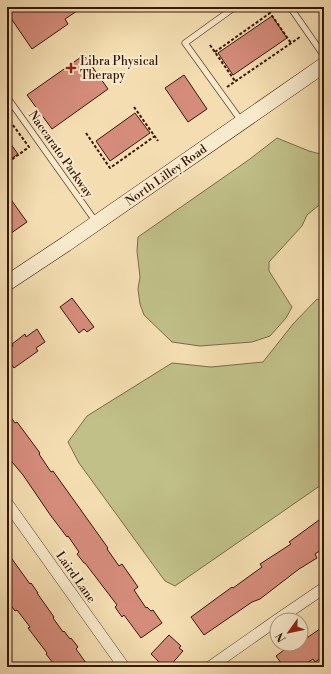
<svg xmlns="http://www.w3.org/2000/svg" width="331" height="674" viewBox="0 0 331 674" font-family="'Libre Bodoni',serif">
	<style>
		.green { fill: #c0c088; stroke: #7b6b48 }
		.building { fill: #d58c7b; stroke: #361609 }
		.lines { fill: none; stroke-linecap: round; stroke-linejoin: round }
		.lane-casing { stroke: #664833; stroke-width: 7 }
		.street-casing { stroke: #664833; stroke-width: 12 }
		.secondary-casing { stroke: #361609; stroke-width: 16 }
		.path { stroke: #361609; stroke-width: 2; stroke-dasharray: 3 2; stroke-linecap: butt }
		.lane { stroke: #f8eacc; stroke-width: 5.5 }
		.street { stroke: #f8eacc; stroke-width: 11 }
		.secondary { stroke: #f8eacc; stroke-width: 15 }
		.poi-dot { fill: #8f2418; stroke: #f8eacc; stroke-width: 1.5 }
		.labels { text-anchor: middle; stroke-width: 4; stroke-linejoin: round; paint-order: stroke }
		.poi-label { font-size: 12px; fill: #361609; stroke: #f8eacc; text-anchor: start }
		.street-label { font-size: 12px; fill: #361609; stroke: #f8eacc }
	</style>
	<rect width="100%" height="100%" fill="#f4deb1"/>
	<filter id="stains"><feTurbulence type="fractalNoise" baseFrequency=".005" numOctaves="4"/><feColorMatrix values="0 0 0 0 .2 0 0 0 0 .09 0 0 0 0 .02 0 0 0 .5 -.17"/></filter>
	<radialGradient id="worn" r=".72"><stop offset=".6" stop-color="#630" stop-opacity="0"/><stop offset="1" stop-color="#630" stop-opacity=".3"/></radialGradient>
	<!-- green -->
	<path class="green" d="M 277,138 L 309,151 L 324,155 L 324,201 L 307,215 L 302,226 L 269,262 L 269,271 L 292,307 L 286,318 L 270,336 L 252,342 L 200,346 L 172,342 L 144,315 L 140,304 L 138,289 L 140,277 L 137,251 L 138,237 L 250,159 Z
		M 317,299 L 324,302 L 324,483 L 175,586 L 165,581 L 79,463 L 68,442 L 87,416 L 172,363 L 211,367 L 263,362 L 293,324 Z"/>
	<!-- building -->
	<path class="building" d="M 18,7 L 83,7 L 65,19 L 68,24 L 32,49 L 8,14 Z
		M 272,16 L 287,38 L 233,75 L 218,53 Z
		M 84,55 L 108,89 L 52,129 L 27,95 Z
		M 184,75 L 207,109 L 188,122 L 165,88 Z
		M 135,113 L 150,133 L 110,161 L 96,141 Z
		M 7,139 L 18,154 L 7,162 Z
		M 7,194 L 27,222 L 7,236 Z
		M 72,298 L 94,327 L 87,332 L 84,329 L 79,333 L 60,307 Z
		M 37,329 L 45,342 L 36,348 L 38,351 L 14,368 L 7,358 L 7,350 L 13,346 L 12,344 L 25,334 L 26,337 Z
		M 7,412 L 15,423 L 17,422 L 40,453 L 39,454 L 51,472 L 53,471 L 108,548 L 107,549 L 119,566 L 122,564 L 138,587 L 134,590 L 146,608 L 147,607 L 151,611 L 153,610 L 162,623 L 141,638 L 124,615 L 122,617 L 115,607 L 117,605 L 85,563 L 84,563 L 77,554 L 79,552 L 68,536 L 67,537 L 51,516 L 23,475 L 7,456 Z
		M 319,520 L 324,526 L 324,548 L 315,554 L 317,558 L 299,569 L 260,599 L 252,602 L 204,635 L 191,617 L 232,587 L 233,588 L 262,567 L 260,564 L 291,544 L 289,542 Z
		M 7,552 L 30,584 L 31,583 L 38,593 L 37,593 L 54,617 L 53,618 L 63,632 L 64,631 L 70,639 L 71,638 L 78,647 L 76,649 L 89,667 L 56,667 L 46,654 L 47,653 L 28,628 L 30,627 L 17,610 L 15,611 L 7,600 Z
		M 324,626 L 324,656 L 315,662 L 313,659 L 301,667 L 284,667 L 276,656 L 292,644 L 301,644 L 301,642 Z
		M 169,635 L 181,646 L 179,648 L 183,651 L 169,667 L 164,667 L 151,654 Z"/>
	<g class="lines">
		<defs>
			<path id="lane" d="M 235,7 L 185,43 L 242,122
				M 290,7 L 324,56
				M 7,97 L 96,222"/>
			<path id="street" d="M 7,503 L 124,667
				M 277,620 L 324,588
				M 210,667 L 277,620"/>
			<path id="secondary" d="M 7,283 L 66,244 L 324,65"/>
		</defs>
		<!-- lane casing -->
		<use href="#lane" class="lane-casing"/>
		<!-- street casing -->
		<use href="#street" class="street-casing"/>
		<!-- secondary casing -->
		<use href="#secondary" class="secondary-casing"/>
		<!-- path -->
		<path class="path" d="M 266,7 L 291,43
			M 210,45 L 235,81
			M 215,52 L 270,13
			M 227,87 L 300,37
			M 134,107 L 158,141
			M 7,117 L 29,147 L 7,163
			M 86,133 L 110,168 L 155,136"/>
		<!-- lane -->
		<use href="#lane" class="lane"/>
		<!-- street -->
		<use href="#street" class="street"/>
		<!-- secondary -->
		<use href="#secondary" class="secondary"/>
	</g>
	<!-- markers -->
	<path class="poi-dot" d="M69 62h4v4h4v4h-4v4h-4v-4h-4v-4h4z"/>
	<g class="labels">
		<!-- poi labels -->
		<g class="poi-label">
			<text x="80" y="65">Libra Physical<tspan x="80" dy="14">Therapy</tspan></text>
		</g>
		<!-- street labels -->
		<g class="street-label">
			<text transform="translate(61 154) rotate(55)" y="4">Naccarato Parkway</text>
			<text transform="translate(166 175) rotate(-35)" y="4">North Lilley Road</text>
			<text transform="translate(76 577) rotate(55)" y="4">Laird Lane</text>
		</g>
	</g>
	<!-- margin -->
	<rect width="331" height="674" fill="none" stroke="#f4deb1" stroke-width="24"/>
	<rect x="8" y="8" width="315" height="658" fill="none" stroke="#361609" stroke-width="2"/>
	<rect x="12" y="12" width="307" height="650" fill="none" stroke="#361609"/>
	<!-- north arrow -->
	<g transform="translate(289 632) rotate(237)"><circle r="19" fill="#f8eacc" stroke="#aa957e"/>
	<path d="M0-3L7 15L0 10L-7 15Z" fill="#8f2418"/>
	<text y="-6" font-size="11" font-weight="bold" text-anchor="middle" fill="#361609">N</text>
	</g>
	<rect width="100%" height="100%" filter="url(#stains)"/>
	<rect width="100%" height="100%" fill="url(#worn)"/>
</svg>
